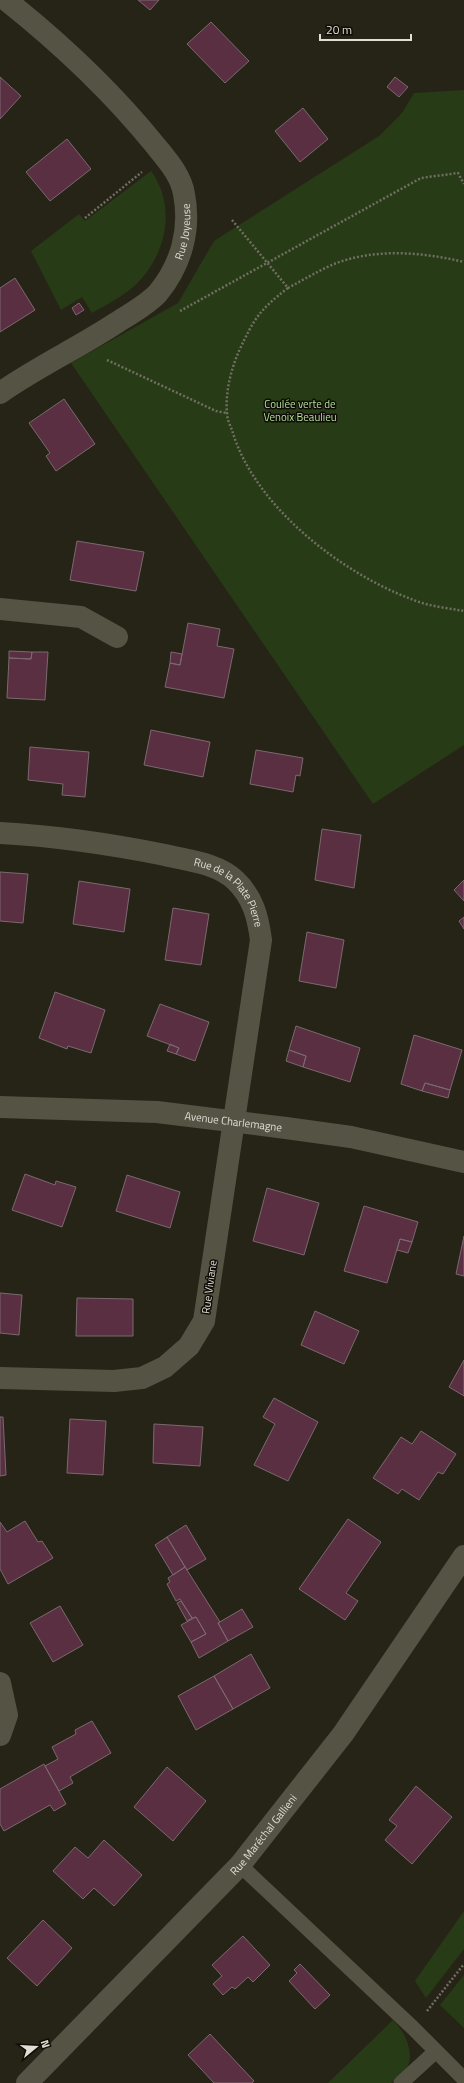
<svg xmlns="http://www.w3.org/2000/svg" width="464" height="2083" viewBox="0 0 464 2083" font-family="'Titillium Web',sans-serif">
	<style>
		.green { fill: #273b16 }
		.building { fill: #5b2f42; stroke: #7a696f }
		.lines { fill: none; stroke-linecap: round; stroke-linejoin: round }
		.path { stroke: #716f63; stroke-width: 2.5; stroke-dasharray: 2 2; stroke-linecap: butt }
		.service { stroke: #555343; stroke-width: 15 }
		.minor { stroke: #555343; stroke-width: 22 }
		.tertiary { stroke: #555343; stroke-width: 22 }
		.labels { text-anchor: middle; stroke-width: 3; stroke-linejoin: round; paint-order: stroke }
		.street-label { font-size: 11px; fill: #e0ded5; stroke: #0e0d07 }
		.park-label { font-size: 11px; fill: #b8df9b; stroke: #0e0d07 }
	</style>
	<rect width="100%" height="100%" fill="#262416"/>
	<!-- green -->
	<path class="green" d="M 464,90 L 464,745 L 373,804 L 71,363 L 178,303 L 214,241 L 379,136 L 402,113 L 414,93 Z
		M 151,171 C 175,204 168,248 142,278 C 130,293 109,303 92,313 L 82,297 L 61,310 L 31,251 L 79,214 L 85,221 Z
		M 464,1911 L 464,1949 L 426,1998 L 415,1981 Z
		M 464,1975 L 464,2028 L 440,2005 Z
		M 393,2020 C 405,2032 416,2054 406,2070 C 403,2075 396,2079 391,2083 L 328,2083 Z"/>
	<!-- building -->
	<path class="building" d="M 138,0 L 159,0 L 150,10 Z
		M 211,22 L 249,61 L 225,83 L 187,44 Z
		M 0,77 L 21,96 L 0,119 Z
		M 395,77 L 408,87 L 399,97 L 387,87 Z
		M 303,108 L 328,139 L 300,162 L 275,131 Z
		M 67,139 L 91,169 L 50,201 L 26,172 Z
		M 15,278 L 35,310 L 0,332 L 0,288 Z
		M 79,303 L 84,310 L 76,315 L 72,308 Z
		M 64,399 L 95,444 L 56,471 L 46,456 L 50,453 L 29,423 Z
		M 77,541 L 144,552 L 136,591 L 70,580 Z
		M 188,623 L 220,629 L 217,646 L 234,649 L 224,698 L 165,687 L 170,663 L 180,665 Z
		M 9,651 L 32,652 L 31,659 L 9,658 Z
		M 32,652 L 48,652 L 45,700 L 7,698 L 9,658 L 31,659 Z
		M 171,652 L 182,654 L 180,665 L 170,663 Z
		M 151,730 L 210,742 L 203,777 L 144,765 Z
		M 30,747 L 89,752 L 85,797 L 62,795 L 63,784 L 28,780 Z
		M 256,750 L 303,758 L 300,776 L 296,775 L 293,792 L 250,784 Z
		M 322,829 L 361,835 L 354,888 L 315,880 Z
		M 0,872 L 28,874 L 23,923 L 0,921 Z
		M 464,880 L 464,901 L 454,890 Z
		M 79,881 L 130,889 L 124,932 L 73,924 Z
		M 173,908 L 209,914 L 201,965 L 165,960 Z
		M 464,917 L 464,929 L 459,921 Z
		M 307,932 L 344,940 L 336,988 L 299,981 Z
		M 55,992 L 105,1010 L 91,1053 L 68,1046 L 67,1049 L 39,1038 Z
		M 160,1004 L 209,1022 L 195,1061 L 176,1054 L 179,1048 L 147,1036 Z
		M 296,1026 L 360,1048 L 350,1082 L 303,1067 L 306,1056 L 289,1050 Z
		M 414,1035 L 462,1050 L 450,1090 L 425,1083 L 422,1091 L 401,1084 Z
		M 170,1044 L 179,1048 L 176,1054 L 167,1051 Z
		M 289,1050 L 306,1056 L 303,1067 L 286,1061 Z
		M 425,1083 L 450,1090 L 448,1098 L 422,1091 Z
		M 25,1174 L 55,1185 L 56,1181 L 76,1187 L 62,1227 L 12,1210 Z
		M 127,1175 L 180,1192 L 170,1228 L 116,1211 Z
		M 267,1188 L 319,1203 L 304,1255 L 253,1241 Z
		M 364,1206 L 418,1222 L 412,1242 L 400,1239 L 387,1283 L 344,1271 Z
		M 464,1236 L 464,1276 L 456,1274 Z
		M 400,1239 L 412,1242 L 408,1253 L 397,1250 Z
		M 0,1293 L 22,1295 L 19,1335 L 0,1333 Z
		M 77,1298 L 133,1299 L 133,1336 L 76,1336 Z
		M 315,1311 L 359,1331 L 344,1364 L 301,1345 Z
		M 464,1360 L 464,1396 L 449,1387 Z
		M 274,1398 L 318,1422 L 288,1481 L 254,1465 L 275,1424 L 263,1417 Z
		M 0,1417 L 3,1417 L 6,1475 L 0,1476 Z
		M 70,1419 L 106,1421 L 103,1475 L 67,1473 Z
		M 154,1424 L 203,1427 L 200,1466 L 153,1463 Z
		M 421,1431 L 456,1454 L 443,1474 L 438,1472 L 419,1500 L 402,1489 L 398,1494 L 373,1478 L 401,1437 L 412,1444 Z
		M 348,1519 L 381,1542 L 346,1593 L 358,1601 L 345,1620 L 299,1589 Z
		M 25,1521 L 38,1542 L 42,1541 L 53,1558 L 8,1584 L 0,1569 L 0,1522 L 7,1532 Z
		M 186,1525 L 206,1559 L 187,1570 L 167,1537 Z
		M 167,1537 L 185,1567 L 173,1575 L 155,1545 Z
		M 185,1567 L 220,1622 L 218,1623 L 228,1641 L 199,1658 L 191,1642 L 206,1634 L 196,1617 L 192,1618 L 180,1599 L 176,1601 L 167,1584 L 170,1582 L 168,1578 Z
		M 181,1601 L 192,1618 L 187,1621 L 177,1603 Z
		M 60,1606 L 83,1645 L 53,1662 L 30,1623 Z
		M 242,1609 L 253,1627 L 228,1641 L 218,1623 Z
		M 196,1617 L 206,1634 L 191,1642 L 181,1625 Z
		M 251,1654 L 270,1688 L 233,1709 L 214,1676 Z
		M 214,1676 L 233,1709 L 196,1730 L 178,1696 Z
		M 92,1721 L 111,1753 L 70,1777 L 73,1783 L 59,1791 L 45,1766 L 58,1759 L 52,1747 L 76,1734 L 75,1730 Z
		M 44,1764 L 66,1804 L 54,1811 L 50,1805 L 4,1831 L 0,1824 L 0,1789 Z
		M 167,1767 L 206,1801 L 173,1841 L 134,1807 Z
		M 416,1786 L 452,1817 L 412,1864 L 385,1840 L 397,1826 L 389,1820 Z
		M 104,1840 L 142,1875 L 114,1906 L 94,1888 L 83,1899 L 53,1871 L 75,1847 L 88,1858 Z
		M 43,1920 L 72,1948 L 37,1986 L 7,1958 Z
		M 243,1936 L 270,1965 L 253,1982 L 248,1977 L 235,1989 L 232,1987 L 223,1995 L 213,1984 L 222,1976 L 212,1965 Z
		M 300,1964 L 330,1995 L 315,2009 L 289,1981 L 297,1973 L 294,1970 Z
		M 210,2034 L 254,2081 L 252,2083 L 214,2083 L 188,2055 Z"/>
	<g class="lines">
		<!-- path -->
		<path class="path" d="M 85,218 L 142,172
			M 232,220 L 288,288 C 303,280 318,271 334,264 C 375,248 422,252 464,262
			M 288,288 C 259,310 254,319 239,351 C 231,369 225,393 227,413 C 227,419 230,425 232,430 C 254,506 340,572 411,599 C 427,606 447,608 464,611
			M 180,311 L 421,178 L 458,173 L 464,184
			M 107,360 L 216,411 L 227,413
			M 427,2011 L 464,1964"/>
		<!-- service -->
		<path class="service" d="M 240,1865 L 413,2028 L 464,2079
			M 401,2083 L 436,2051"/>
		<!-- minor -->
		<g class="minor">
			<path id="s1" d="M 0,393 C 37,367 78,348 116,323 C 130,314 147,305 158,293 C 181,265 191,230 184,194 C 181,175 167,160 155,145 C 112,92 60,43 6,0"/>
			<path d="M 0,609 L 81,617 L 117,637"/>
			<path id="s2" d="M 0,833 C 56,836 110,844 165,855 C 189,861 217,863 235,880 C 253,897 258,917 261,940 L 204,1321 L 189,1346 L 165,1367 L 142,1378 L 114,1381 L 0,1378"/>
			<path d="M 0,1683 L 7,1715 L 0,1735"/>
			<path id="s3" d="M 27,2083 L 240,1865 L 343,1734 L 464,1556"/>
		</g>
		<!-- tertiary -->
		<path class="tertiary" id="s4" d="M 0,1107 L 157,1112 L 286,1128 L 351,1137 L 464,1162"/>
	</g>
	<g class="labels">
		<!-- street labels -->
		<g class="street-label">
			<text dy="4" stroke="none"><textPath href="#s1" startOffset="255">Rue Joyeuse</textPath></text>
			<text dy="4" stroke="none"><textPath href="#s2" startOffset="246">Rue de la Plate Pierre</textPath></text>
			<text dy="4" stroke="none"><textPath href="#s4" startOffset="234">Avenue Charlemagne</textPath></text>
			<text transform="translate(209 1287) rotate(-82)" y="4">Rue Viviane</text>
			<text dy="4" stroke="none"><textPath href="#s3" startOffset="343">Rue Maréchal Gallieni</textPath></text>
		</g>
		<!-- park labels -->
		<g class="park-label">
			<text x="300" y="408">Coulée verte de<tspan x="300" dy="13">Venoix Beaulieu</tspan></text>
		</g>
	</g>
	<!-- north arrow -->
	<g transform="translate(36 2047) rotate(72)" stroke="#0e0d07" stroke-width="3" paint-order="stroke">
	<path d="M0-3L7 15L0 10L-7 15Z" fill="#e0ded5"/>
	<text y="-6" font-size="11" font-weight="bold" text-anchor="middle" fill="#e0ded5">N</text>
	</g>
	<!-- scale -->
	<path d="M320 34v6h91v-6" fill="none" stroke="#e0ded5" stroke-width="2"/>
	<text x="326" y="34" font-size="12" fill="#e0ded5" stroke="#0e0d07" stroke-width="3" paint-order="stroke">20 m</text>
</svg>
